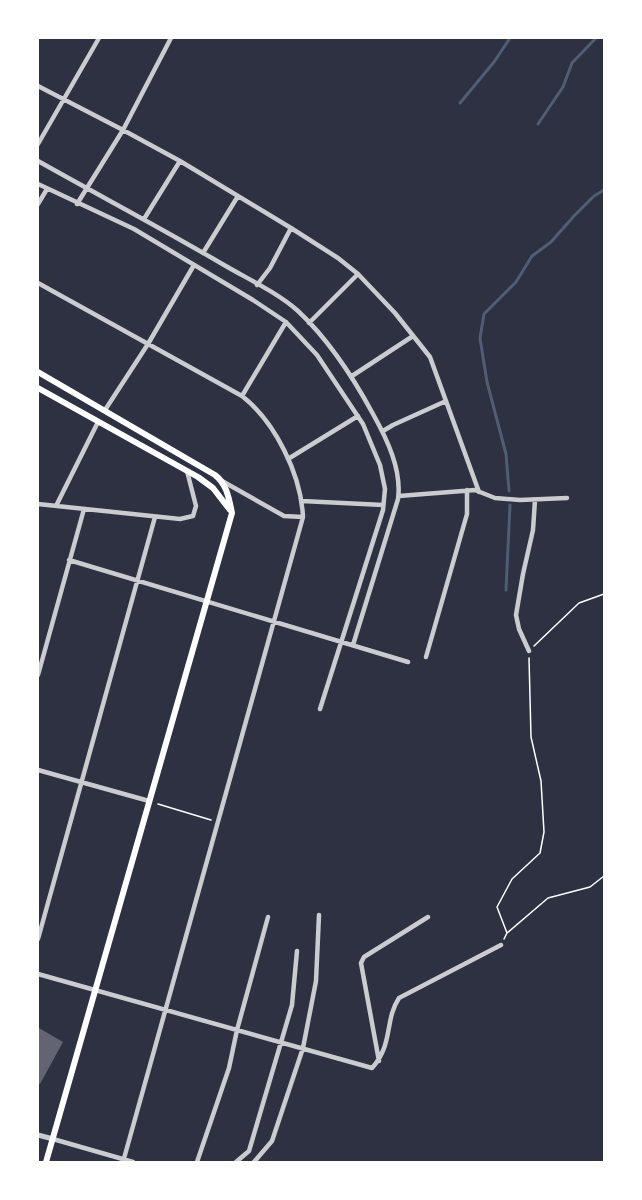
<svg xmlns="http://www.w3.org/2000/svg" width="642" height="1200" viewBox="0 0 642 1200" font-family="'Nunito Sans',sans-serif">
	<style>
		.lines { fill: none; stroke-linecap: round; stroke-linejoin: round }
		.stream { stroke: #4f5d75; stroke-width: 3 }
		.building { fill: #626471 }
		.path { stroke: #fff; stroke-width: 1.5 }
		.minor { stroke: #caccd0; stroke-width: 4.5 }
		.tertiary { stroke: #caccd0; stroke-width: 5 }
		.secondary { stroke: #fff; stroke-width: 6 }
	</style>
	<rect width="100%" height="100%" fill="#2d3142"/>
	<g class="lines">
		<!-- stream -->
		<path class="stream" d="M 460,103 L 494,62 L 510,38
			M 538,124 L 563,87 L 572,63 L 596,38
			M 509,491 L 506,454 L 487,382 L 480,338 L 484,314 L 516,282 L 532,256 L 551,242 L 574,216 L 594,196 L 604,190
			M 506,590 L 510,505"/>
	</g>
	<!-- building -->
	<path class="building" d="M 39,1028 L 63,1042 L 40,1084 L 38,1083 Z"/>
	<g class="lines">
		<!-- path -->
		<path class="path" d="M 534,646 L 579,603 L 604,594
			M 158,804 L 211,820
			M 507,933 L 497,907 L 512,879 L 540,853 L 544,832 L 541,781 L 531,737 L 529,658
			M 504,939 L 507,933 L 548,898 L 590,887 L 604,876"/>
		<!-- minor -->
		<path class="minor" d="M 38,86 L 123,130 L 180,161 L 291,228 L 338,258 L 358,274 L 395,313 L 430,357 L 479,492
			M 38,144 L 99,38
			M 38,161 C 100,196 163,229 224,265 C 248,279 278,293 298,311 C 329,340 353,377 373,414 C 387,439 402,470 398,499 L 353,645
			M 38,184 L 134,229 L 253,300 L 286,322 L 317,355 L 363,424 L 380,465 L 385,489 L 383,510 L 320,709
			M 38,204 L 47,189
			M 77,204 L 123,130 L 171,38
			M 144,219 L 180,161
			M 203,253 L 238,196
			M 38,283 L 242,396 C 275,422 301,474 303,517 L 123,1162
			M 257,285 L 270,268 L 291,228
			M 309,323 L 358,274
			M 352,376 L 413,336
			M 242,396 L 286,322
			M 105,410 L 148,344 L 194,265
			M 383,431 L 393,425 L 446,401
			M 288,459 L 358,416
			M 222,481 L 284,516 L 303,517
			M 399,496 L 475,490 L 495,498 L 520,500 L 567,498
			M 302,501 L 383,505
			M 38,504 L 180,519 L 193,516 L 196,506 L 187,471
			M 56,506 L 98,422
			M 69,560 L 408,662
			M 529,651 L 519,629 L 516,615 L 523,574 L 533,530 L 535,500
			M 426,657 L 467,514 L 467,490
			M 38,675 L 84,509
			M 38,770 L 149,801
			M 38,939 L 155,517
			M 38,974 L 372,1068 C 394,1043 384,1021 399,998 L 501,945
			M 379,1061 L 361,963 L 364,957 L 428,917
			M 53,1139 L 133,1162
			M 197,1162 L 229,1068 L 237,1030 L 268,917
			M 236,1162 L 249,1151 L 292,1005 L 297,951
			M 254,1162 L 272,1141 L 303,1048 L 316,981 L 319,915"/>
		<!-- tertiary -->
		<path class="tertiary" d="M 38,1135 L 53,1139"/>
		<!-- secondary -->
		<path class="secondary" d="M 38,372 L 215,475 C 227,484 229,499 232,513 L 46,1162
			M 38,388 L 198,477 L 213,488 L 230,510"/>
	</g>
	<!-- border -->
	<rect width="642" height="1200" fill="none" stroke="#ffffff" stroke-width="78"/>
</svg>
